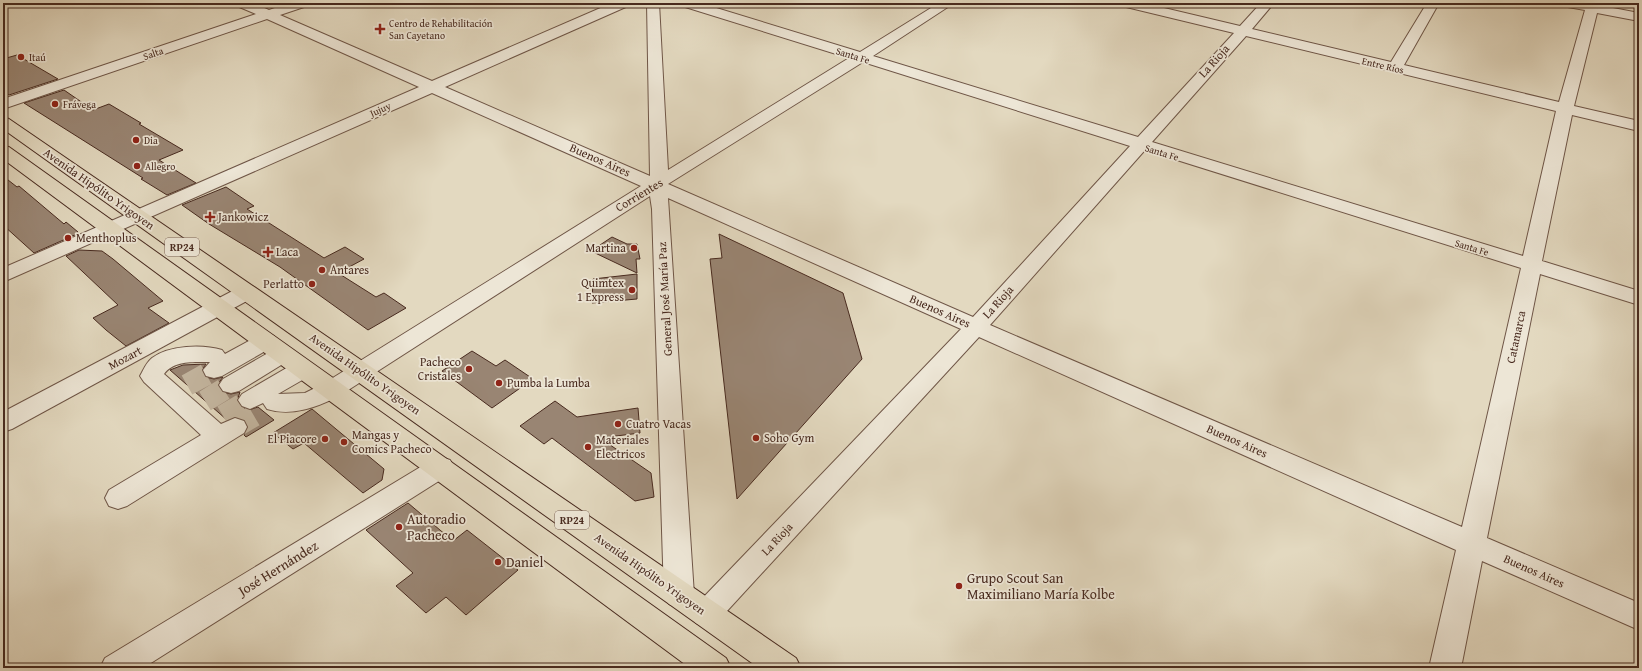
<svg xmlns="http://www.w3.org/2000/svg" width="1642" height="671" viewBox="0 0 1642 671" font-family="'Gentium Book Plus',serif">
	<style>
		.building { fill: #998573; stroke: #482a1f }
		.lines { fill: none; stroke-linecap: round; stroke-linejoin: round }
		.minor-tunnel { stroke: #c4b6a0; stroke-width: 22; stroke-dasharray: 22 11; stroke-linecap: butt }
		.minor-casing { stroke: #6f5647; stroke-width: 2 }
		.major-casing { stroke: #482a1f; stroke-width: 2 }
		.minor { fill: #ede6d6; fill-rule: evenodd }
		.major { fill: #e3d9c0; fill-rule: evenodd }
		.poi-dot { fill: #8f2418; stroke: #ede6d6; stroke-width: 1.5 }
		.labels { text-anchor: middle; stroke-width: 3.5; stroke-linejoin: round; paint-order: stroke }
		.far-poi-label { font-size: 10px; fill: #482a1f; stroke: #ede6d6; text-anchor: start }
		.far-street-label { font-size: 10px; fill: #482a1f; stroke: #ede6d6 }
		.shield { fill: #ede6d6; stroke: #7a6256; stroke-width: 1 }
		.shield-label { font-size: 11px; font-weight: bold; fill: #482a1f }
		.street-label { font-size: 12px; fill: #482a1f; stroke: #ede6d6 }
		.poi-label { font-size: 12px; fill: #482a1f; stroke: #ede6d6; text-anchor: start }
		.near-poi-label { font-size: 14px; fill: #482a1f; stroke: #ede6d6; text-anchor: start }
		.near-street-label { font-size: 14px; fill: #482a1f; stroke: #ede6d6 }
	</style>
	<rect width="100%" height="100%" fill="#e3d9c0"/>
	<filter id="stains"><feTurbulence type="fractalNoise" baseFrequency=".005" numOctaves="4"/><feColorMatrix values="0 0 0 0 .2 0 0 0 0 .09 0 0 0 0 .02 0 0 0 .5 -.17"/></filter>
	<radialGradient id="worn" r=".72"><stop offset=".6" stop-color="#630" stop-opacity="0"/><stop offset="1" stop-color="#630" stop-opacity=".3"/></radialGradient>
	<!-- building -->
	<path class="building" d="M 17,55 L 58,79 L 9,95 L 3,91 L 3,59 Z
		M 64,90 L 93,110 L 109,104 L 141,123 L 139,124 L 183,150 L 159,160 L 196,183 L 167,195 L 141,179 L 143,178 L 24,103 Z
		M 3,176 L 17,187 L 19,186 L 64,224 L 66,222 L 78,232 L 77,234 L 34,253 L 3,225 Z
		M 226,187 L 254,206 L 247,209 L 324,258 L 345,247 L 364,259 L 338,273 L 376,297 L 384,293 L 406,308 L 368,330 L 280,267 L 209,224 L 182,205 Z
		M 719,234 L 843,293 L 862,359 L 737,499 L 710,259 L 722,258 Z
		M 612,237 L 627,244 L 637,244 L 640,259 L 636,259 L 637,273 L 591,251 Z
		M 79,250 L 102,251 L 113,259 L 163,301 L 148,308 L 169,323 L 126,346 L 106,330 L 93,318 L 118,305 L 66,256 Z
		M 637,274 L 637,299 L 592,303 L 593,279 Z
		M 472,351 L 496,366 L 505,360 L 533,379 L 492,408 L 442,371 Z
		M 206,364 L 202,370 L 205,377 L 214,379 L 223,377 L 218,384 L 222,392 L 231,394 L 240,392 L 237,401 L 241,407 L 249,410 L 258,407 L 274,420 L 246,437 L 244,435 L 248,426 L 245,420 L 235,417 L 227,420 L 170,370 L 183,365 Z
		M 555,401 L 577,417 L 638,408 L 640,433 L 600,438 L 651,473 L 654,497 L 635,501 L 552,438 L 544,444 L 520,426 Z
		M 312,409 L 384,469 L 382,480 L 363,493 L 304,443 L 293,449 L 273,433 Z
		M 408,503 L 453,541 L 467,530 L 518,570 L 466,615 L 446,597 L 426,613 L 396,586 L 413,573 L 366,530 Z"/>
	<g class="lines">
		<!-- minor-tunnel -->
		<path class="minor-tunnel" d="M 187,385 L 214,370
			M 205,401 L 231,385
			M 223,416 L 250,400
			M 235,427 L 262,411"/>
		<defs>
			<path id="minor" d="M 236,3 L 253,3 L 269,10 L 289,3 L 308,3 L 307,6 L 280,15 L 432,81 L 612,3 L 629,3 L 628,6 L 445,87 L 650,176 L 647,3 L 659,3 L 668,170 L 849,58 L 682,6 L 681,3 L 700,3 L 860,52 L 939,3 L 954,3 L 873,56 L 1138,137 L 1234,33 L 1122,6 L 1121,3 L 1143,3 L 1240,26 L 1261,3 L 1274,3 L 1252,29 L 1391,62 L 1427,3 L 1439,3 L 1404,65 L 1559,102 L 1585,10 L 1562,6 L 1561,3 L 1587,3 L 1639,13 L 1639,21 L 1597,13 L 1574,106 L 1639,121 L 1639,131 L 1572,115 L 1542,261 L 1639,291 L 1639,305 L 1540,274 L 1487,538 L 1639,603 L 1639,630 L 1482,561 L 1461,668 L 1429,668 L 1456,550 L 979,337 L 716,623 L 706,627 L 696,623 L 691,614 L 696,605 L 961,329 L 668,198 L 694,595 L 689,604 L 679,608 L 669,604 L 664,595 L 652,209 L 650,196 L 339,396 C 317,407 292,417 267,409 L 263,403 L 250,409 L 242,406 L 238,400 L 242,394 L 295,363 L 303,361 L 311,363 L 314,369 L 311,375 L 278,394 L 305,393 L 323,384 L 641,186 L 432,93 L 3,282 L 3,268 L 419,87 L 267,19 L 3,109 L 3,99 L 256,14 L 237,6 ZM 1246,36 L 1556,111 L 1523,256 L 1152,142 ZM 863,62 L 1130,146 L 973,317 L 668,184 ZM 1145,150 L 1521,268 L 1462,527 L 990,325 Z
				M 247,285 L 254,287 L 257,292 L 254,297 L 12,429 L 3,432 L 3,412 L 240,287 Z
				M 266,334 L 274,336 L 277,341 L 274,346 L 222,376 L 214,378 L 206,376 L 203,370 L 210,362 L 206,362 C 192,362 173,361 164,374 L 221,424 L 235,418 L 244,421 L 247,427 L 244,433 L 127,506 L 118,509 L 109,506 L 105,498 L 109,490 L 201,435 L 144,382 L 140,376 C 144,369 146,363 152,358 C 169,345 203,344 222,350 L 225,354 L 258,336 Z
				M 283,346 L 291,349 L 294,354 L 291,359 L 239,391 L 231,393 L 223,391 L 219,385 L 223,379 L 275,349 Z
				M 441,457 L 450,460 L 454,467 L 450,474 L 143,668 L 100,668 L 105,658 L 432,460 Z"/>
			<path id="major" d="M 3,117 L 9,119 L 796,658 L 801,668 L 759,668 L 3,129 Z
				M 3,146 L 9,147 L 726,658 L 731,668 L 690,668 L 3,159 Z"/>
		</defs>
		<!-- minor casing -->
		<use href="#minor" class="minor-casing"/>
		<!-- major casing -->
		<use href="#major" class="major-casing"/>
		<!-- minor -->
		<use href="#minor" class="minor"/>
		<!-- major -->
		<use href="#major" class="major"/>
	</g>
	<!-- markers -->
	<g class="poi-dot">
		<path d="M378 23h4v4h4v4h-4v4h-4v-4h-4v-4h4z"/>
		<circle cx="21" cy="57" r="4"/>
		<circle cx="55" cy="104" r="4"/>
		<circle cx="136" cy="140" r="4"/>
		<circle cx="137" cy="166" r="4"/>
		<path d="M208 211h4v4h4v4h-4v4h-4v-4h-4v-4h4z"/>
		<circle cx="68" cy="238" r="4"/>
		<circle cx="634" cy="248" r="4"/>
		<path d="M266 246h4v4h4v4h-4v4h-4v-4h-4v-4h4z"/>
		<circle cx="322" cy="270" r="4"/>
		<circle cx="312" cy="284" r="4"/>
		<circle cx="632" cy="290" r="4"/>
		<circle cx="469" cy="369" r="4"/>
		<circle cx="499" cy="383" r="4"/>
		<circle cx="618" cy="424" r="4"/>
		<circle cx="756" cy="438" r="4"/>
		<circle cx="325" cy="439" r="4"/>
		<circle cx="344" cy="442" r="4"/>
		<circle cx="588" cy="447" r="4"/>
		<circle cx="399" cy="527" r="4"/>
		<circle cx="498" cy="562" r="4"/>
		<circle cx="959" cy="586" r="4"/>
	</g>
	<g class="labels">
		<!-- far-poi labels -->
		<g class="far-poi-label">
			<text x="389" y="27">Centro de Rehabilitación<tspan x="389" dy="12">San Cayetano</tspan></text>
			<text x="29" y="61">Itaú</text>
			<text x="63" y="108">Frávega</text>
			<text x="144" y="144">Dia</text>
			<text x="145" y="170">Allegro</text>
		</g>
		<!-- far-street labels -->
		<g class="far-street-label">
			<text transform="translate(153 53) rotate(-19)" y="4">Salta</text>
			<text transform="translate(853 55) rotate(17)" y="4">Santa Fe</text>
			<text transform="translate(1383 65) rotate(13)" y="4">Entre Ríos</text>
			<text transform="translate(380 109) rotate(-24)" y="4">Jujuy</text>
			<text transform="translate(1162 152) rotate(17)" y="4">Santa Fe</text>
			<text transform="translate(1472 247) rotate(17)" y="4">Santa Fe</text>
		</g>
		<!-- shield labels -->
		<g class="shield">
			<rect x="165" y="238" width="34" height="18" rx="3"/>
			<rect x="555" y="511" width="34" height="18" rx="3"/>
		</g>
		<g class="shield-label">
			<text x="182" y="251">RP24</text>
			<text x="572" y="524">RP24</text>
		</g>
		<!-- street labels -->
		<g class="street-label">
			<text transform="translate(1214 61) rotate(-48)" y="4">La Rioja</text>
			<text transform="translate(600 160) rotate(24)" y="4">Buenos Aires</text>
			<text transform="translate(99 189) rotate(35)" y="4">Avenida Hipólito Yrigoyen</text>
			<text transform="translate(639 195) rotate(-31)" y="4">Corrientes</text>
			<text transform="translate(665 299) rotate(-93)" y="4">General José María Paz</text>
			<text transform="translate(998 302) rotate(-48)" y="4">La Rioja</text>
			<text transform="translate(940 311) rotate(24)" y="4">Buenos Aires</text>
			<text transform="translate(1516 337) rotate(-78)" y="4">Catamarca</text>
			<text transform="translate(125 358) rotate(-28)" y="4">Mozart</text>
			<text transform="translate(365 374) rotate(35)" y="4">Avenida Hipólito Yrigoyen</text>
			<text transform="translate(1237 441) rotate(24)" y="4">Buenos Aires</text>
			<text transform="translate(777 539) rotate(-47)" y="4">La Rioja</text>
			<text transform="translate(1534 571) rotate(24)" y="4">Buenos Aires</text>
			<text transform="translate(650 574) rotate(35)" y="4">Avenida Hipólito Yrigoyen</text>
		</g>
		<!-- poi labels -->
		<g class="poi-label">
			<text x="218" y="221">Jankowicz</text>
			<text x="76" y="242">Menthoplus</text>
			<text x="626" y="252" text-anchor="end">Martina</text>
			<text x="276" y="256">Laca</text>
			<text x="330" y="274">Antares</text>
			<text x="624" y="287" text-anchor="end">Quimtex<tspan x="624" dy="14">1 Express</tspan></text>
			<text x="304" y="288" text-anchor="end">Perlatto</text>
			<text x="461" y="366" text-anchor="end">Pacheco<tspan x="461" dy="14">Cristales</tspan></text>
			<text x="507" y="387">Pumba la Lumba</text>
			<text x="626" y="428">Cuatro Vacas</text>
			<text x="352" y="439">Mangas y<tspan x="352" dy="14">Comics Pacheco</tspan></text>
			<text x="764" y="442">Soho Gym</text>
			<text x="317" y="443" text-anchor="end">El Piacore</text>
			<text x="596" y="444">Materiales<tspan x="596" dy="14">Electricos</tspan></text>
		</g>
		<!-- near-poi labels -->
		<g class="near-poi-label">
			<text x="407" y="524">Autoradio<tspan x="407" dy="16">Pacheco</tspan></text>
			<text x="506" y="567">Daniel</text>
			<text x="967" y="583">Grupo Scout San<tspan x="967" dy="16">Maximiliano María Kolbe</tspan></text>
		</g>
		<!-- near-street labels -->
		<g class="near-street-label">
			<text transform="translate(278 568) rotate(-32)" y="5">José Hernández</text>
		</g>
	</g>
	<!-- margin -->
	<rect width="1642" height="671" fill="none" stroke="#e3d9c0" stroke-width="16"/>
	<rect x="4" y="4" width="1634" height="663" fill="none" stroke="#482a1f" stroke-width="2"/>
	<rect x="8" y="8" width="1626" height="655" fill="none" stroke="#482a1f"/>
	<rect width="100%" height="100%" filter="url(#stains)"/>
	<rect width="100%" height="100%" fill="url(#worn)"/>
</svg>
